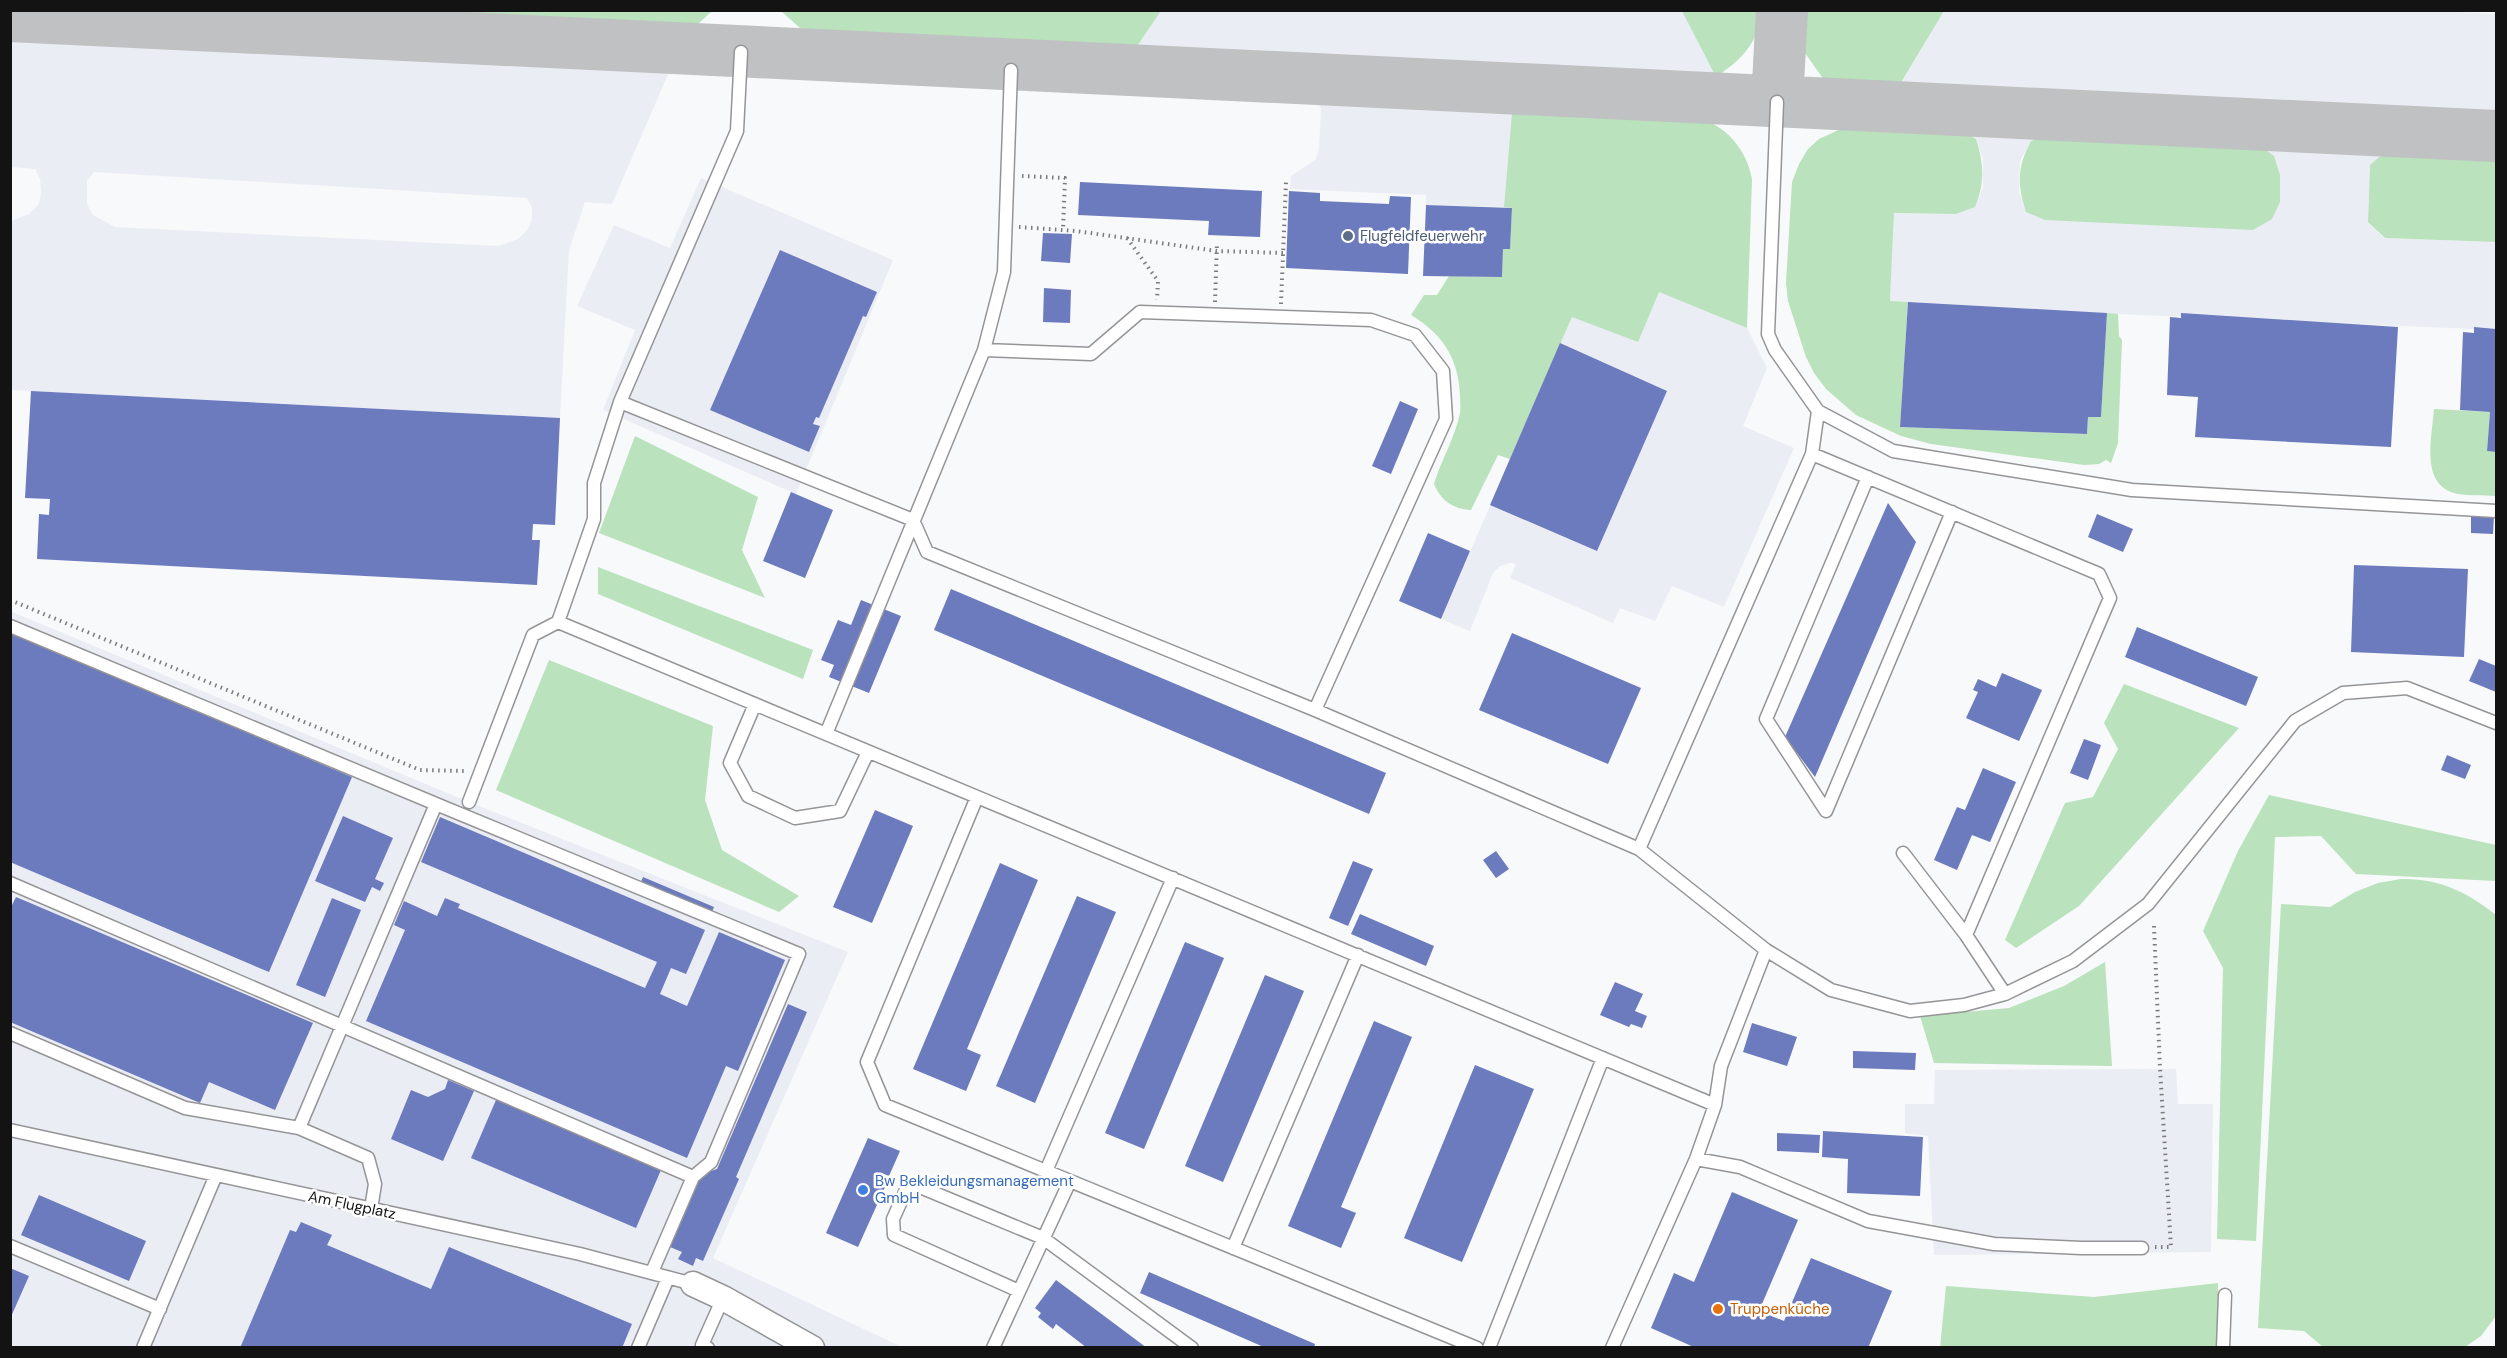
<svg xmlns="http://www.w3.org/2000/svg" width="2507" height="1358" viewBox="0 0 2507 1358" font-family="'DM Sans',sans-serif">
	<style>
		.built { fill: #ebedf5; fill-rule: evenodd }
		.green { fill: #b9e2bd }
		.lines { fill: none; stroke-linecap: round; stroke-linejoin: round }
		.taxiway { stroke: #c0c1c2; stroke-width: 52 }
		.building { fill: #6c7abe }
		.lane-casing { stroke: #959597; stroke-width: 15 }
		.street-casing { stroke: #959597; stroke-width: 27 }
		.path { stroke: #7a7b7b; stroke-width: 4; stroke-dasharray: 1.5 4.5; stroke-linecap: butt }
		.lane { stroke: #fff; stroke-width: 12 }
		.street { stroke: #fff; stroke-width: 24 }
		.service-dot { fill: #5c6f8a; stroke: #fff; stroke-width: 2 }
		.shop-dot { fill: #3f7fe0; stroke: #fff; stroke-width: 2 }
		.food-dot { fill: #e8710a; stroke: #fff; stroke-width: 2 }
		.labels { text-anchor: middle; stroke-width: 5; stroke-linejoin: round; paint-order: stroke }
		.service-label { font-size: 15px; fill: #4e5e75; stroke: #fff; text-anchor: start }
		.shop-label { font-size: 15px; fill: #366cbe; stroke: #fff; text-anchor: start }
		.street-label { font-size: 15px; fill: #131313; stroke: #fff }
		.food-label { font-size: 15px; fill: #c56008; stroke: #fff; text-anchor: start }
	</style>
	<rect width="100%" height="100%" fill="#f8f9fa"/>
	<!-- built -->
	<path class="built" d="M 1682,10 L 1716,77 L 1133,52 L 1161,11 Z
		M 2420,10 L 2496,14 L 2496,116 L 1897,89 L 1944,11 Z
		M 10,39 L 669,72 L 612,204 L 585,202 L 569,250 L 560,418 L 11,390 L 11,221 L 29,214 L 39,204 L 41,192 L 40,179 L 35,169 L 11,167 ZM 94,172 L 527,198 L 532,208 L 532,219 L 528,229 L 518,239 L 499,246 L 115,227 L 93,215 L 87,204 L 87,181 Z
		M 1312,96 L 1516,107 L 1512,112 L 1504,207 L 1426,205 L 1426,195 L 1290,189 L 1291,176 L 1315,160 L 1319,150 L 1321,108 Z
		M 1959,129 L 2048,134 L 2031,141 L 2020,161 L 2019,191 L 2026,212 L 2274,156 L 2259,145 L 2386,151 L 2370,165 L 2368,222 L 2384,238 L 2496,242 L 2496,330 L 2118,314 L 1890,301 L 1894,213 L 1956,214 L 1975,207 L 1983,187 L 1983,159 L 1976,139 Z
		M 701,178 L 893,260 L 796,494 L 603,410 L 635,330 L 577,306 L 614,225 L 670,248 Z
		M 1659,292 L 1747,328 L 1767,368 L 1743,426 L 1794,448 L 1724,607 L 1672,586 L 1655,621 L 1620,608 L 1613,623 L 1510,578 L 1516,564 L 1510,563 L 1500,566 L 1493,573 L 1470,631 L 1441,619 L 1572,317 Z
		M 10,611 L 469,802 L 848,952 L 713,1258 L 902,1347 L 11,1347 Z
		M 2176,1069 L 2178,1104 L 2213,1104 L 2211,1252 L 1934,1255 L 1928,1136 L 1905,1133 L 1905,1104 L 1934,1104 L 1935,1070 Z"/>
	<!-- green -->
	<path class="green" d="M 331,11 L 712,10 L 712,11 L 699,23 L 687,29 Z
		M 781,11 L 1161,11 L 1133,52 L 820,35 L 800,28 Z
		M 1682,11 L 1764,10 L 1764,11 C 1755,45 1745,57 1716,77 Z
		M 1802,11 L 1802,10 L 1944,11 L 1897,89 L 1833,85 L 1822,77 L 1805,53 L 1801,39 Z
		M 1516,107 L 1697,117 C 1727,127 1746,148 1752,179 L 1747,328 L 1659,292 L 1638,342 L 1572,317 L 1510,459 L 1498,455 L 1471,510 C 1453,509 1441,501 1434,484 C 1441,460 1455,438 1460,413 C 1461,408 1460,401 1460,395 C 1458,357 1443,335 1411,315 L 1424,295 L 1437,295 L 1449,276 L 1502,277 L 1503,249 L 1510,248 L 1512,208 L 1504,207 L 1512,112 Z
		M 1864,125 L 1959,129 L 1976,139 C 1984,163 1985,183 1975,207 L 1956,214 L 1894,213 L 1890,301 L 1908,302 L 1900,427 L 2087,434 L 2088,417 L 2101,417 L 2107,313 L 2118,314 L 2119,336 L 2122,340 L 2118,443 L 2111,463 L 2106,460 L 2099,464 L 2084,465 L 1931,444 L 1901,436 L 1856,415 L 1826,389 L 1814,373 L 1806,357 L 1788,301 L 1786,283 L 1792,182 L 1799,164 L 1808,149 L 1819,139 L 1847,126 Z
		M 2048,134 L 2259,145 L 2274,156 L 2280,175 L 2280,202 L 2272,219 L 2253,230 L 2045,220 L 2026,212 C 2017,183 2017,168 2031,141 Z
		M 2386,151 L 2496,157 L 2496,242 L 2385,238 L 2368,222 L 2370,165 Z
		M 2434,409 L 2490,412 L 2487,451 L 2496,452 L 2496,496 C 2484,495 2471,496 2458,494 C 2419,486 2432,438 2434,409 Z
		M 635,436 L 758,497 L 742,550 L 765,598 L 599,533 Z
		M 598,567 L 813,650 L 803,679 L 598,594 Z
		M 549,660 L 713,726 L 705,800 L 722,850 L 799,896 L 779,912 L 496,790 Z
		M 2124,684 L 2239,728 L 2079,906 L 2016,948 L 2005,940 L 2065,803 L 2093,797 L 2118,749 L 2104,723 Z
		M 2269,795 L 2496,845 L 2496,881 L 2356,874 L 2321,836 L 2275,837 L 2256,1241 L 2217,1239 L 2223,968 L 2203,931 L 2238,851 Z
		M 2401,879 C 2439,878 2467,892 2496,915 L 2496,1316 L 2481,1336 L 2465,1347 L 2323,1347 L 2304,1331 L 2258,1328 L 2281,904 L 2330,907 L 2355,892 L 2378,883 Z
		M 2105,962 L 2112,1066 L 1934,1063 L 1920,1016 L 2009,1008 L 2064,986 Z
		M 2218,1283 L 2218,1347 L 1940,1348 L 1946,1286 L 2094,1297 Z"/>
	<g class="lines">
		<!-- taxiway -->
		<path class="taxiway" d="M 10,16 L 2496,136
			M 1777,102 L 1782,10"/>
	</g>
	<!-- building -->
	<path class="building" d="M 1080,182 L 1262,191 L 1260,237 L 1208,235 L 1209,221 L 1078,215 Z
		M 1289,191 L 1320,193 L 1320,201 L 1389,204 L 1390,196 L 1411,197 L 1408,274 L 1286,268 Z
		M 1426,205 L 1512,208 L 1510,249 L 1503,249 L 1502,277 L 1423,276 Z
		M 1043,233 L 1072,234 L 1070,263 L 1041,261 Z
		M 780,250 L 877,292 L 866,317 L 863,316 L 819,418 L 816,417 L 813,424 L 820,426 L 809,452 L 710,410 Z
		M 1044,288 L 1071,290 L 1070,323 L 1043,322 Z
		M 1908,302 L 2107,313 L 2101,417 L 2088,417 L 2087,434 L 1900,427 Z
		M 2181,313 L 2398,327 L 2391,447 L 2195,437 L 2198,397 L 2167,395 L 2170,317 L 2181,318 Z
		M 2474,327 L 2496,329 L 2496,452 L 2487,451 L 2490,412 L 2460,410 L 2463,332 L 2474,333 Z
		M 1560,343 L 1667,391 L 1597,551 L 1490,505 Z
		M 31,391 L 560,418 L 555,525 L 533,524 L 532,540 L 540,540 L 537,585 L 37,559 L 39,514 L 49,515 L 50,499 L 25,498 Z
		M 1400,401 L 1418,409 L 1391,474 L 1372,466 Z
		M 791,492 L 833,510 L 805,578 L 763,561 Z
		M 1888,503 L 1916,542 L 1815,777 L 1785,737 Z
		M 2097,514 L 2133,529 L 2123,552 L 2088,537 Z
		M 2471,515 L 2494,516 L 2493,534 L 2471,533 Z
		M 1428,533 L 1470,551 L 1441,619 L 1399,601 Z
		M 2354,565 L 2468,569 L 2464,657 L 2351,652 Z
		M 951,589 L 1386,773 L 1369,814 L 934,630 Z
		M 861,600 L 901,616 L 869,693 L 829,677 L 834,665 L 821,660 L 838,620 L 851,625 Z
		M 2137,627 L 2258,677 L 2246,706 L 2125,657 Z
		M 10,632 L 352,777 L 269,972 L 10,862 Z
		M 1512,633 L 1641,688 L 1608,764 L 1479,710 Z
		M 2479,659 L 2496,666 L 2496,692 L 2469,681 Z
		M 2002,673 L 2042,690 L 2019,741 L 1966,718 L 1978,692 L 1973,690 L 1978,679 L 1996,687 Z
		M 2084,739 L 2101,745 L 2088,780 L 2070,773 Z
		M 2447,755 L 2471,765 L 2465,779 L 2441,770 Z
		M 1983,768 L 2016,782 L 1990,842 L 1972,835 L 1957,870 L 1934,860 L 1957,807 L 1965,810 Z
		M 875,810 L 913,826 L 872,923 L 833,907 Z
		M 343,816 L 393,838 L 375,879 L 384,883 L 380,891 L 372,887 L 365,902 L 315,881 Z
		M 440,817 L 705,930 L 686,974 L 671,968 L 660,994 L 687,1006 L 719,932 L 785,960 L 738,1071 L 726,1066 L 687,1158 L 366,1021 L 405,930 L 394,925 L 404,901 L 437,916 L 445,898 L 460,904 L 458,908 L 645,988 L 657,962 L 421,862 Z
		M 1496,851 L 1509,869 L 1496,878 L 1483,860 Z
		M 1353,861 L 1373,869 L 1348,926 L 1329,918 Z
		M 1000,863 L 1038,880 L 967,1049 L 981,1055 L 966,1091 L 913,1069 Z
		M 643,877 L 714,907 L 710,917 L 639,887 Z
		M 1077,896 L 1116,912 L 1035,1103 L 996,1086 Z
		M 16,897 L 313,1023 L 275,1110 L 209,1082 L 200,1103 L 10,1022 L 10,909 Z
		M 332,898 L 361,910 L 325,997 L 296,985 Z
		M 1360,914 L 1434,946 L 1426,966 L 1351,934 Z
		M 1185,942 L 1224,958 L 1144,1149 L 1105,1133 Z
		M 1265,975 L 1304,991 L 1223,1182 L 1185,1166 Z
		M 1615,982 L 1643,994 L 1635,1011 L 1647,1016 L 1642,1028 L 1631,1024 L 1629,1027 L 1600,1015 Z
		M 788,1004 L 807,1012 L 736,1177 L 739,1179 L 703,1261 L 696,1258 L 693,1266 L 678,1259 L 682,1252 L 670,1247 L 702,1174 L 717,1169 Z
		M 1374,1021 L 1412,1037 L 1341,1207 L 1356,1213 L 1341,1248 L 1288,1226 Z
		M 1752,1023 L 1797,1037 L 1787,1066 L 1743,1052 Z
		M 1853,1051 L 1916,1053 L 1915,1070 L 1853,1068 Z
		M 1475,1065 L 1534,1089 L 1462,1262 L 1404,1238 Z
		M 448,1080 L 474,1091 L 443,1161 L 391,1139 L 411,1090 L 428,1097 L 445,1089 Z
		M 496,1100 L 661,1170 L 636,1228 L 471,1158 Z
		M 1823,1131 L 1923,1137 L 1920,1196 L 1847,1193 L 1848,1159 L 1822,1157 Z
		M 1777,1133 L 1820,1135 L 1819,1153 L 1777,1151 Z
		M 868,1138 L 900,1151 L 889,1176 L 884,1174 L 880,1185 L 885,1187 L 858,1247 L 826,1233 Z
		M 1732,1192 L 1798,1220 L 1759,1311 L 1784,1321 L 1811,1258 L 1892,1291 L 1868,1348 L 1696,1348 L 1651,1328 L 1674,1273 L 1694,1282 Z
		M 39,1195 L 146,1241 L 129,1281 L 21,1235 Z
		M 301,1222 L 332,1235 L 327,1245 L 431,1289 L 449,1247 L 632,1324 L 622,1348 L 240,1348 L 290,1230 L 296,1232 Z
		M 10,1268 L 29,1276 L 10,1319 Z
		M 1149,1272 L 1315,1344 L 1314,1348 L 1266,1348 L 1140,1293 Z
		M 1056,1280 L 1147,1348 L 1087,1348 L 1056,1324 L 1053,1329 L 1038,1317 L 1041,1313 L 1035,1308 Z"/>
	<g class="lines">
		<defs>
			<path id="lane" d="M 741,52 L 737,131 L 620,402 L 594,483 L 594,519 L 558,622 L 1715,1105
				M 1777,102 L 1768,334 L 1775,350 L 1818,411 L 1893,451 L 2132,490 L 2496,511
				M 984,350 L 1091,354 L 1140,312 L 1371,320 L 1415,335 L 1443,371 L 1446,419 L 1315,710
				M 620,402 L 913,520 L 927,552 L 1315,710 L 1639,849 L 1766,950 L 1831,990 L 1910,1011 L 1964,1005 L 2005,994 L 2073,961 L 2148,904 L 2295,721 L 2343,693 L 2407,688 L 2496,723
				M 1812,454 L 2099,574 L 2110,598 L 1966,935
				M 1868,477 L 1766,719 L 1826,811 L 1952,512
				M 10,626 L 436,804 L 299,1128 L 368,1158 L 375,1184 L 371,1209
				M 755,704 L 730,763 L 748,796 L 795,818 L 840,811 L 868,752
				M 826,734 L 984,350 L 1004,272 L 1011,70
				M 977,797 L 867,1062 L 885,1105 L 1477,1348
				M 469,802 L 533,635 L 558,622
				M 436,804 L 799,954 L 711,1162 L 693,1177
				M 1639,849 L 1812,454 L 1818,411
				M 1903,853 L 1966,935 L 2005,994
				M 10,883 L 693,1177 L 652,1272
				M 10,1033 L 185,1108 L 299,1128
				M 10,1130 L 580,1254 L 693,1284
				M 1696,1159 L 1740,1167 L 1868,1221 L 1994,1244 L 2081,1248 L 2142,1248
				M 1046,1171 L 1173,878
				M 10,1246 L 160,1309
				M 1233,1248 L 1358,955
				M 1019,1291 L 894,1235 L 893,1219 L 906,1190 L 920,1187 L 1043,1238 L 1192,1348
				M 143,1348 L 216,1175
				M 638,1348 L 668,1278
				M 708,1348 L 702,1345 L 723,1298
				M 993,1348 L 1070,1181
				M 1489,1348 L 1603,1058
				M 1612,1348 L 1696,1159 L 1715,1105 L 1721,1066 L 1766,950
				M 2223,1348 L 2225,1295"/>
			<path id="street" d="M 693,1284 L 723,1298 L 812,1348"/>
		</defs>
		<!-- lane casing -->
		<use href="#lane" class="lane-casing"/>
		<!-- street casing -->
		<use href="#street" class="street-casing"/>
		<!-- path -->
		<path class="path" d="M 1022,176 L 1065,178 L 1063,230
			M 1019,227 L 1076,231 L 1217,251 L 1283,253
			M 1127,238 L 1158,281 L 1157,300
			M 1215,302 L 1217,243
			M 1281,304 L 1286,182
			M 10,600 L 420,770 L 465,771
			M 2154,926 L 2160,1068 L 2171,1247 L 2155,1247"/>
		<!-- lane -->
		<use href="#lane" class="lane"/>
		<!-- street -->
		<use href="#street" class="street"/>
	</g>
	<!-- markers -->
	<circle class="service-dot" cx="1348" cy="236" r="6"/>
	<circle class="shop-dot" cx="863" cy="1190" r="6"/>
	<circle class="food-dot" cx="1718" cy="1309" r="6"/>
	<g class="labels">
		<!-- service labels -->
		<g class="service-label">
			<text x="1360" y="241">Flugfeldfeuerwehr</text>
		</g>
		<!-- shop labels -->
		<g class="shop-label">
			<text x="875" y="1186">Bw Bekleidungsmanagement<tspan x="875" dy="17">GmbH</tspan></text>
		</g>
		<!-- street labels -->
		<g class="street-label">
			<text transform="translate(352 1205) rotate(12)" y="5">Am Flugplatz</text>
		</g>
		<!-- food labels -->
		<g class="food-label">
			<text x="1730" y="1314">Truppenküche</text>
		</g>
	</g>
	<!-- border -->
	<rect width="2507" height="1358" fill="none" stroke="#131313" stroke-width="24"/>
</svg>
